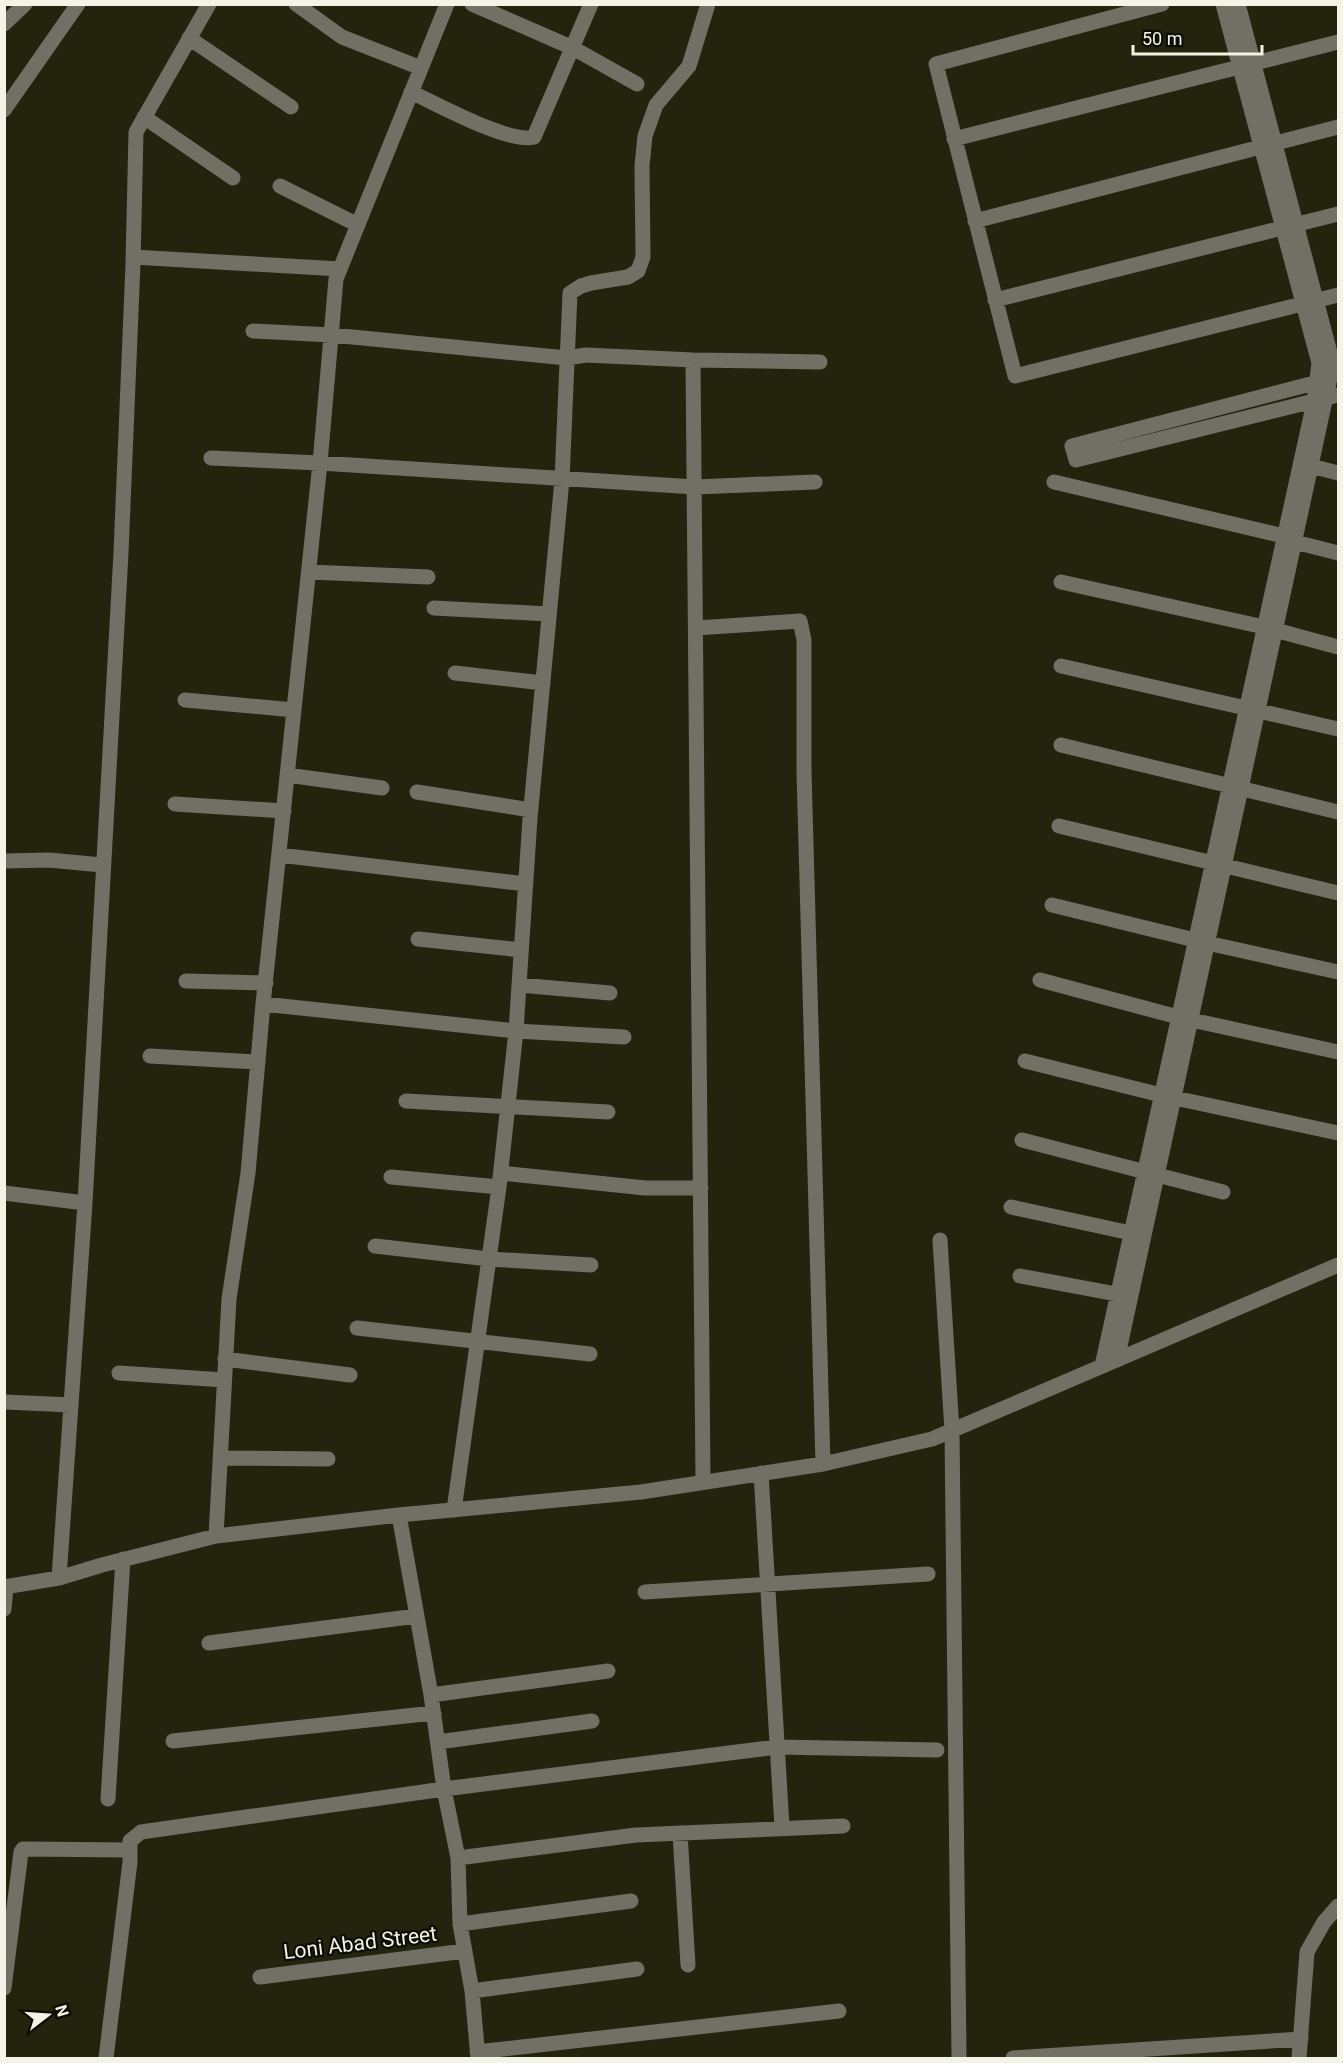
<svg xmlns="http://www.w3.org/2000/svg" width="1343" height="2063" viewBox="0 0 1343 2063" font-family="Roboto,sans-serif">
	<style>
		.lines { fill: none; stroke-linecap: round; stroke-linejoin: round }
		.street { stroke: #707065; stroke-width: 15 }
		.labels { text-anchor: middle; stroke-width: 4.5; stroke-linejoin: round; paint-order: stroke }
		.street-label { font-size: 21px; fill: #f3f4e6; stroke: #0d0d05 }
	</style>
	<rect width="100%" height="100%" fill="#24240e"/>
	<g class="lines">
		<!-- street -->
		<path class="street" d="M 296,4 L 342,37 L 421,68
			M 472,4 L 573,48 L 637,84
			M 1162,4 L 936,64 L 1015,376 L 1338,295
			M 4,24 L 25,4
			M 189,38 L 291,107
			M 411,92 C 437,104 509,144 534,137 L 591,4
			M 4,110 L 78,4
			M 144,117 L 233,178
			M 954,139 L 1338,42
			M 280,186 L 358,225
			M 975,221 L 1338,127
			M 133,257 L 340,269
			M 995,300 L 1338,214
			M 253,331 L 332,335 L 567,358 L 586,355 L 693,360 L 820,362
			M 693,360 L 703,1482
			M 1326,380 L 1072,446 L 1076,460 L 1338,395
			M 211,458 L 320,463 L 695,487 L 815,482
			M 1311,466 L 1338,473
			M 1054,482 L 1284,536
			M 1295,542 L 1338,553
			M 309,572 L 428,577
			M 1061,582 L 1264,627 L 1338,647
			M 434,608 L 549,614
			M 696,628 L 800,621 L 804,640 L 804,771 L 823,1464
			M 1061,666 L 1338,729
			M 455,673 L 543,683
			M 185,700 L 294,710
			M 1061,745 L 1338,812
			M 287,775 L 382,788
			M 417,792 L 531,810
			M 175,804 L 284,811
			M 1059,826 L 1338,893
			M 279,855 L 526,884
			M 4,861 L 49,860 L 102,865
			M 1052,905 L 1207,943 L 1338,972
			M 418,939 L 521,950
			M 1040,980 L 1178,1017 L 1338,1052
			M 186,981 L 266,983
			M 519,985 L 610,993
			M 263,1004 L 516,1031 L 624,1037
			M 150,1056 L 258,1062
			M 1025,1061 L 1161,1095 L 1338,1133
			M 406,1101 L 608,1112
			M 1022,1140 L 1223,1192
			M 501,1173 L 645,1188 L 701,1188
			M 391,1177 L 499,1187
			M 4,1193 L 85,1203
			M 1011,1207 L 1140,1235
			M 940,1240 L 952,1431 L 959,2058
			M 375,1246 L 489,1259 L 591,1265
			M 1020,1276 L 1127,1296
			M 357,1328 L 590,1354
			M 225,1359 L 350,1375
			M 1117,1360 L 1333,364 L 1238,4
			M 1102,1366 L 1314,402 L 1319,363 L 1223,4
			M 119,1373 L 224,1380
			M 5,1402 L 71,1405
			M 220,1458 L 328,1459
			M 761,1473 L 782,1827
			M 454,1510 L 499,1187 L 516,1031 L 530,818 L 562,480 L 570,293 L 581,286 L 591,283 L 628,277 L 638,271 L 643,257 L 642,166 L 645,136 L 656,105 L 689,66 L 708,4
			M 399,1515 L 431,1695 L 444,1789 L 458,1858 L 460,1924 L 472,1991 L 478,2058
			M 216,1536 L 229,1299 L 248,1173 L 263,1004 L 320,463 L 336,279 L 447,4
			M 59,1578 L 85,1203 L 121,553 L 133,264 L 136,132 L 209,4
			M 4,1587 L 59,1578 L 102,1565 L 216,1536 L 399,1515 L 641,1492 L 823,1464 L 932,1439 L 1338,1265
			M 645,1592 L 928,1574
			M 4,1609 L 6,1587
			M 209,1643 L 417,1616
			M 431,1695 L 608,1671
			M 173,1741 L 434,1713
			M 438,1742 L 592,1721
			M 108,1799 L 123,1559
			M 680,1833 L 688,1965
			M 458,1858 L 636,1835 L 843,1826
			M 460,1924 L 631,1901
			M 260,1977 L 465,1951
			M 4,1988 L 21,1852 L 23,1849 L 129,1850
			M 472,1991 L 637,1969
			M 477,2052 L 839,2011
			M 106,2058 L 130,1862 L 130,1841 L 141,1832 L 444,1789 L 777,1747 L 937,1750
			M 1013,2058 L 1301,2039
			M 1299,2058 L 1307,1952 L 1324,1922 L 1338,1906"/>
	</g>
	<g class="labels">
		<!-- street labels -->
		<g class="street-label">
			<text transform="translate(360 1943) rotate(-7)" y="7">Loni Abad Street</text>
		</g>
	</g>
	<!-- border -->
	<rect width="1343" height="2063" fill="none" stroke="#f3f4e6" stroke-width="12"/>
	<!-- north arrow -->
	<g transform="translate(48 2015) rotate(73)" stroke="#0d0d05" stroke-width="4.5" paint-order="stroke">
	<path d="M0-4.5L10 22L0 15L-10 22Z" fill="#f3f4e6"/>
	<text y="-9" font-size="16" font-weight="bold" text-anchor="middle" fill="#f3f4e6">N</text>
	</g>
	<!-- scale -->
	<path d="M1133 45v9h129v-9" fill="none" stroke="#f3f4e6" stroke-width="3"/>
	<text x="1142" y="45" font-size="18" fill="#f3f4e6" stroke="#0d0d05" stroke-width="4.5" paint-order="stroke">50 m</text>
</svg>
